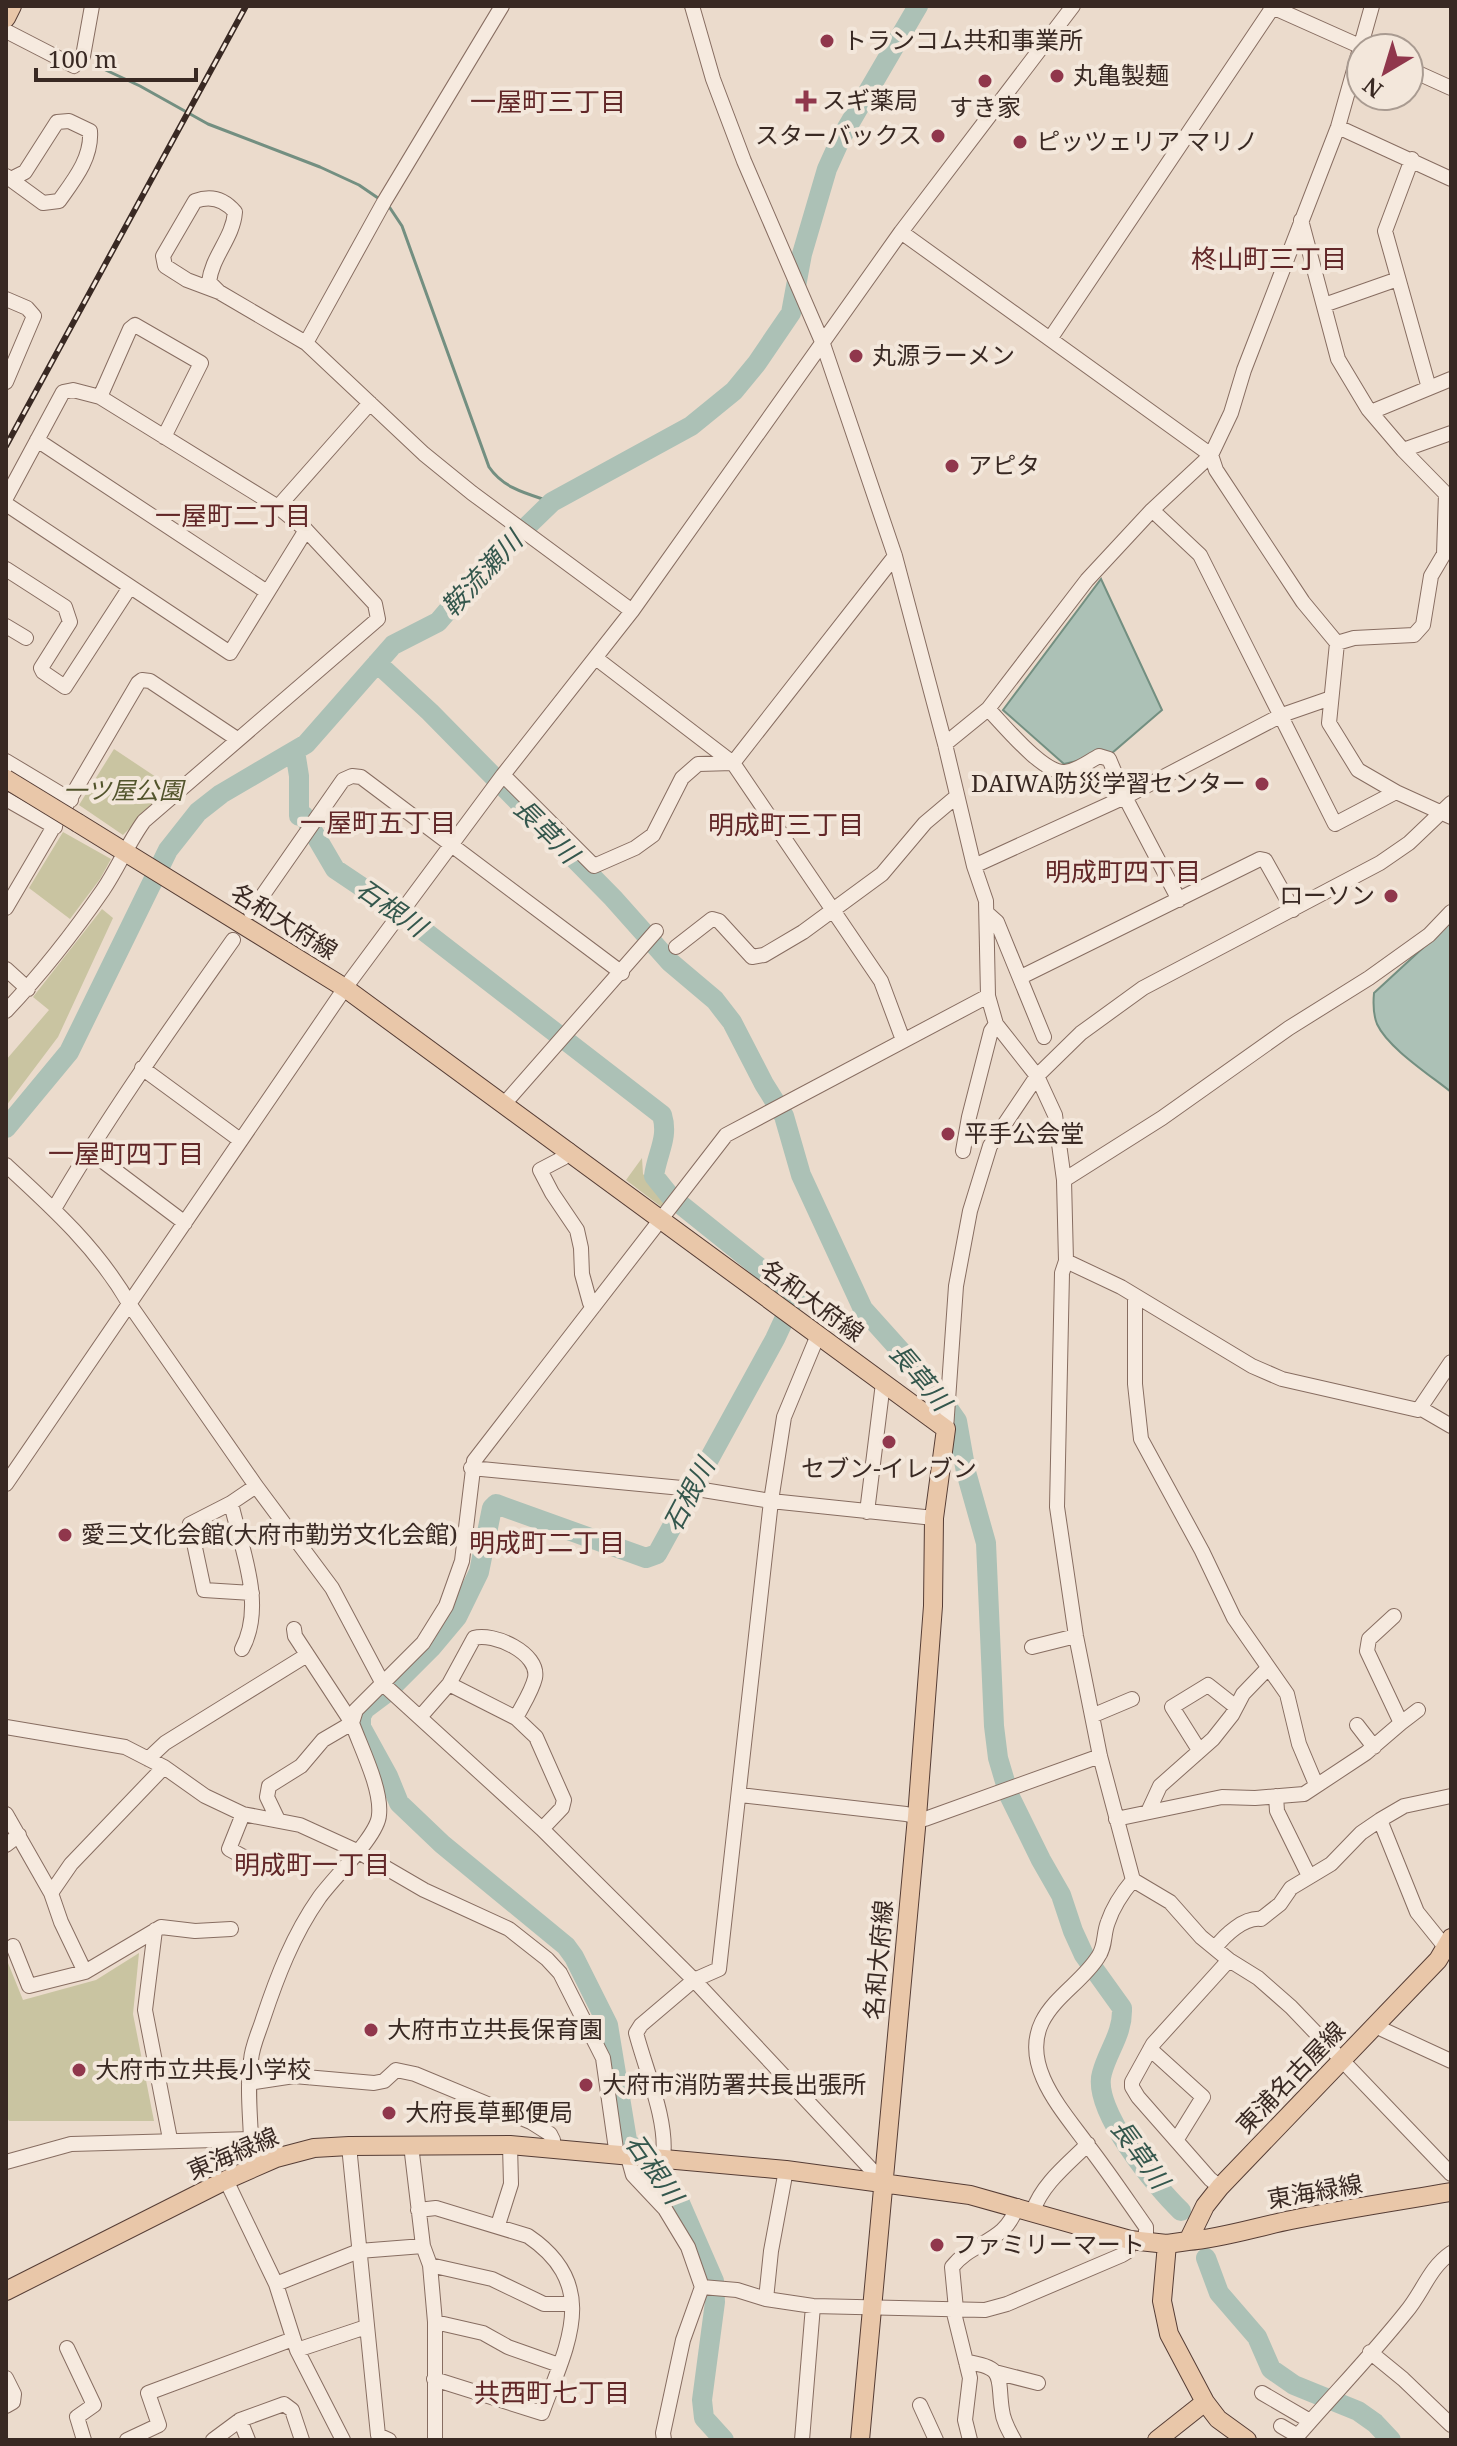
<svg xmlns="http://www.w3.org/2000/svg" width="1457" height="2446" viewBox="0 0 1457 2446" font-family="'Noto Serif','Noto Sans JP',serif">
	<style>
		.green { fill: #c9c4a1 }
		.water { fill: #acc1b6; stroke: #738f81; stroke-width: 2 }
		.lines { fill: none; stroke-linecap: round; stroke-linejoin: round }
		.stream { stroke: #738f81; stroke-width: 3 }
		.river { stroke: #acc1b6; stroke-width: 20 }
		.minor-casing { stroke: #876d61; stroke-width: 16 }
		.major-casing { stroke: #563d35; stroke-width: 20 }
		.minor { stroke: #f6eadf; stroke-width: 14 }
		.major { stroke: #e9c7a9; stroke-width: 18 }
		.rail-casing { stroke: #392923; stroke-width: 6 }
		.rail { stroke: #f3e7db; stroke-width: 3; stroke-dasharray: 9; stroke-linecap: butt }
		.major-bridge-casing { stroke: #563d35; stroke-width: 20; stroke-linecap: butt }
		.major-bridge { stroke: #e9c7a9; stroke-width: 18 }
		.poi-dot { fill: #90374c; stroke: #f3e7db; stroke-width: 3 }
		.labels { text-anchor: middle; stroke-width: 8; stroke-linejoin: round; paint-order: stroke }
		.poi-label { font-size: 24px; fill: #392923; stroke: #f3e7db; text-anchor: start }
		.park-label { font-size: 24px; font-style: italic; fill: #52542c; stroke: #f3e7db }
		.street-label { font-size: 24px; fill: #392923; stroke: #f3e7db }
		.neighbourhood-label { font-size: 26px; fill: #622728; stroke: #f3e7db }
		.water-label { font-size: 26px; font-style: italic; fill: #34574d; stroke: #f3e7db }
	</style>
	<rect width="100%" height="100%" fill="#ebdbcc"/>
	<!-- green -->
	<path class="green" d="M 114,749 L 171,787 L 123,835 L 79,805 Z
		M 63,832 L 111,859 L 100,879 L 70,919 L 29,888 Z
		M 102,909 L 113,918 L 58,1037 L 6,1106 L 6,1060 L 49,1010 L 33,997 Z
		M 642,1158 L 643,1174 L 669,1202 L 664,1209 L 626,1180 Z
		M 139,1953 L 133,2014 L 154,2121 L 9,2121 L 6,2116 L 6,1958 L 23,2000 L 96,1980 Z"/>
	<!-- water -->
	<path class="water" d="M 1101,579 L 1162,710 L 1112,753 L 1064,764 L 1003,710 Z
		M 1451,922 L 1451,1092 C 1430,1075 1388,1048 1377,1024 C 1373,1014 1373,1004 1374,993 Z"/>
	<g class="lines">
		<!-- stream -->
		<path class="stream" d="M 97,66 L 140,86 L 208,124 L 320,167 L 359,185 L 378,198
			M 388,205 L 402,226 L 489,467 C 504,489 528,494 552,502"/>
		<!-- river -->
		<path class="river" d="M 377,663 L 430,712 L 613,898 L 670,962 L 715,1000 L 732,1022 L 764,1084 L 784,1116 L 801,1175 L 863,1309 L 934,1388 L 957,1421 L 966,1472 L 986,1543 L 994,1726 L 998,1758 L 1009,1795 L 1041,1860 L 1061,1895 L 1073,1931 L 1084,1955 L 1122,2008 C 1123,2034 1108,2050 1102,2073 C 1091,2109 1156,2187 1181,2211
			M 295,751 L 299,776 L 299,816 L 304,816 L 335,869 L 402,914 L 662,1115 C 669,1138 657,1153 654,1176 L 670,1196 L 795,1296 L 775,1339 L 657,1554 L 646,1558 L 496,1504 L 492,1508 L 479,1572 L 457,1617 L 431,1648 L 385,1694 L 365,1709 L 361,1716 L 361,1727 L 388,1776 L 399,1803 L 442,1844 L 566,1946 L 574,1957 L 608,2025 L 627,2140 L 652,2175 L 680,2203 L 714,2281 L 715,2302 L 702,2400 L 704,2418 L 724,2440
			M 6,1128 L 69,1052 L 168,850 L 198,812 L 221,794 L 306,744 L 393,645 L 438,622 L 486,566 L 552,502 L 691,426 L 734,391 L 757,363 L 791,313 L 802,254 L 827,169 L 841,138 L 918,6
			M 1206,2258 L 1219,2293 L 1257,2337 L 1271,2369 L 1294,2385 L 1358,2411 L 1375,2423 L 1391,2440"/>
		<defs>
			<path id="minor" d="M 692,6 L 713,79 L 744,161 L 823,344 L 895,556 L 945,744 L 974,866 L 986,901 L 988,996 L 996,1024 L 1037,1076 L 1055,1115 L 1064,1180 L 1066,1261 L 1062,1273 L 1057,1507 L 1076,1636 L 1100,1756 L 1133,1880 L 1170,1902 L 1201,1937 L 1229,1960 L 1258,1978 L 1291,2007 L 1451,2174
				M 1270,6 L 1364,48
				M 6,31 L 74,66 L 83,56 L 92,6
				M 1409,69 L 1451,88
				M 1338,127 L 1451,179
				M 1412,159 L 1385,231 L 1429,388
				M 6,176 L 43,203 L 59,201 C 74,180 92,158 90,131 L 69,121 L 57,122 L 25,172 L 11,179
				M 1301,220 L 1338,359 L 1368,409 L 1403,450 L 1446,494 L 1444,554 L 1431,576 L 1423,625 L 1414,635 L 1354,638 L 1337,643
				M 901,232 L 1211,455 L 1216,470 L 1303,602 L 1337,643 L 1329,723 L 1358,770 L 1396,792 L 1451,817
				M 219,292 L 209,282 C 212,256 233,238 235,212 C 224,199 211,195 195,201 L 163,256 L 165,266 L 187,280 L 219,292 L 306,343 L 424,454 L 472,493 L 632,611
				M 6,299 L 27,308 L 34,316 L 6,382
				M 1324,305 L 1398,279
				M 1050,339 L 1273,7
				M 306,343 L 384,202 L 502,6
				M 100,397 L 130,329 L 135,325 L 201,363 L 164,437
				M 1371,412 L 1451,379
				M 37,440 L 267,592
				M 1403,450 L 1451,433
				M 6,498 L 63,392 L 73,390 L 100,397 L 278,507 L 306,530 L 375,604 L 378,619 L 144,821 C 128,843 118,868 103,890 C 74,932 41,974 6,1011
				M 6,504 L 230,653 L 306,530
				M 278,507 L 370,403
				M 1152,510 L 1200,555 L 1335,824 L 1396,792
				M 6,569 L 65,607 L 70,622 L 41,668 L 43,672 L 65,687 L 130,587
				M 6,626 L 26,638
				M 597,659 L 733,763 L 881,981 L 903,1040
				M 988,709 C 1003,724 1043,774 1065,772 C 1077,771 1088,762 1099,756 L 1109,759 L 1125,797 L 1179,900
				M 945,744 L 988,709 L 1087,580 L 1152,510 L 1211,455 L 1231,413 L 1244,370 L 1338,127 L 1372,6
				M 6,761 L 71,800
				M 733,763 L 895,556
				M 503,775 L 594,866 L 635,848 L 653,835 L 682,778 L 698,764 L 733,763
				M 6,799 L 55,827
				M 974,866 L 1125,797 L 1282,715 L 1331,698
				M 6,908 L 138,683 L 142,680 L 150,681 L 237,739
				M 251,912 L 343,780 L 352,776 L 361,777 L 622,973
				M 988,914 L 997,922 L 1044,1037
				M 676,947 L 712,919 L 719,921 L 752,957 L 764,955 L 803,932 L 882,874 L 925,823 L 957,796
				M 6,969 L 28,989
				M 1021,977 L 1260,859 L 1265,860 L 1293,910
				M 142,1068 L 240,1140
				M 505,1103 L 656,931
				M 88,1150 L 185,1223
				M 569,1150 L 563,1158 L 540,1170 L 552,1193 L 577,1230 L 581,1248 L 582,1274 L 590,1303 L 594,1306
				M 963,1151 L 969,1117 L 991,1031 L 996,1024
				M 6,1165 C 53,1208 98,1249 130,1305 L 256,1486 L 332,1588 L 383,1684 L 542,1829 L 694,1980 L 883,2182
				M 1064,1180 L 1162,1118 L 1289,1028 L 1369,978 L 1429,935 L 1451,912
				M 54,1209 C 108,1116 171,1028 233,940
				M 1066,1261 L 1121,1287 L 1252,1366 L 1282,1379 L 1418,1410 L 1420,1408 L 1451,1426
				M 1135,1296 L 1135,1384 L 1141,1439 L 1202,1551 L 1234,1618 L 1287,1694 L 1299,1744 L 1315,1782
				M 1420,1408 L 1451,1362
				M 946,1429 L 956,1286 L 970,1211 L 990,1146 L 1037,1076 L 1081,1033 L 1143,988 L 1380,863 L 1409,843 L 1451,803
				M 471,1468 L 703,1490 L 771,1501 L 934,1518
				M 6,1484 L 345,988 L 503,775 L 632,611 L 901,232 L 1073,6
				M 231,1503 C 241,1548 266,1605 242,1649
				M 867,1512 L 883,1383
				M 252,1593 L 204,1590 L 190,1524 L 231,1503 L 256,1486
				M 1032,1647 L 1076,1636
				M 449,1684 L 516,1718 L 536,1737 L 564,1800 L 562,1808 L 542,1829
				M 1094,1715 L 1132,1699
				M 421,1716 L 449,1684 L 474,1638 C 493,1632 540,1653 535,1678 C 532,1691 522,1706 516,1718
				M 1401,1723 L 1418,1710
				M 1357,1725 L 1374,1747
				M 6,1727 L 125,1747 L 164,1767 L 205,1796 L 243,1814 L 300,1825 L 357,1851 L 424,1890 L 509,1929 L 547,1959 L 560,1973 L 603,2058 L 617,2156
				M 1199,1750 L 1172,1707 L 1208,1685 L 1236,1707
				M 148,1759 L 165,1743 L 307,1655
				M 740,1795 L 906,1814 L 925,1819 L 1100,1756
				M 1276,1796 L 1277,1811 L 1309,1876
				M 1148,1812 L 1160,1786 L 1213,1739 L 1232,1715 L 1243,1694 L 1268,1668
				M 6,1814 L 51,1893 L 61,1922 L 85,1972
				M 243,1814 L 229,1849 L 262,1867
				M 1116,1819 L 1222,1797 L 1255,1798 L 1304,1794 L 1366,1753 L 1401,1723 L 1367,1651 L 1369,1639 L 1394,1616
				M 278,1820 L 267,1797 L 269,1786 L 301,1766 L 323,1740 L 352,1723 L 295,1636 L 294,1629
				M 1380,1820 L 1404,1806 L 1451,1796
				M 6,1845 L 19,1835
				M 1133,1880 C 1123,1892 1113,1907 1108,1922 C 1103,1934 1106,1946 1098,1957 C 1083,1981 1055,1996 1042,2022 C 1020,2067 1065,2113 1089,2147 C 1109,2173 1127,2200 1146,2227 L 1146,2242
				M 51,1893 L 71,1864 L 164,1767
				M 155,1930 L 145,2010 L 170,2139
				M 13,1946 L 29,1986 L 85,1972 L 161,1927 L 195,1931 L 231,1929
				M 1215,1948 C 1225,1935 1244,1917 1261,1919 L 1280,1904 L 1291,1888 L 1331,1864 L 1361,1833 L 1380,1820 L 1417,1912 L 1446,1948
				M 1375,2026 L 1451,2061
				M 1150,2049 L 1203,2097 L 1177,2139
				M 249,2083 L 294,2076 L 374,2083 L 384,2081 L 396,2070 L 415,2074 L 531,2122 L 550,2134 L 553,2140 L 553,2149
				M 251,2139 C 250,2112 247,2086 251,2060 C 252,2046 259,2032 263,2019 C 277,1977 293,1935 319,1898 C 332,1879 378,1836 379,1815 C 382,1789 361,1748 352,1723 L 356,1710 L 423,1643 L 446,1606 L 462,1561 L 474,1461 L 726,1135 L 988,996
				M 411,2145 L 423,2246 L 430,2265 L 435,2322 L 435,2440
				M 349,2146 L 378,2435 L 389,2440
				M 628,2157 L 633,2175 L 665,2209 L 688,2247 L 702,2287 L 683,2340 L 663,2433 L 664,2440
				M 663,2158 C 668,2121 646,2071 636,2033 L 641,2025 L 694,1980 L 719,1969 L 771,1501 L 784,1417 L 818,1335
				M 6,2162 L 71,2144 L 251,2139 L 259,2141 L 276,2158
				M 786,2170 L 771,2251 L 766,2299 L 813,2306 L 985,2310 L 1007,2304 L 1122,2255 L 1127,2252 L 1130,2240
				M 226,2180 L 276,2284 L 297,2350 L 343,2440
				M 1220,2187 L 1210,2179 L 1138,2097 L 1132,2087 L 1132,2082 L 1153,2044 L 1229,1960
				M 418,2210 L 436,2208 L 528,2236 C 602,2286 566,2347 542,2413 L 434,2379
				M 1033,2211 C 1042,2184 1068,2164 1088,2144
				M 498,2225 L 511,2184 L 510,2145
				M 430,2265 L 492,2279 L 544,2304 L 572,2304
				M 276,2284 L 359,2251 L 423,2246
				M 702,2287 L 737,2290 L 766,2299
				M 953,2309 L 970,2378 L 965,2420 L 970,2440
				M 956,2309 L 952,2267 C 972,2241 1006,2243 1017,2206
				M 435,2322 L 483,2333 L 508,2347 L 559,2365
				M 67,2348 L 94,2405 L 77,2417 L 84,2440
				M 297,2350 L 366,2327
				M 1370,2352 L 1403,2379 L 1451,2425
				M 966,2362 C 1007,2367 997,2379 1002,2410 C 1003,2421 1009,2431 1014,2440
				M 995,2372 L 1038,2383
				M 6,2378 L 14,2394 L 13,2402 L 6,2406
				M 1262,2393 L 1310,2421
				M 920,2405 L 936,2440
				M 240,2420 L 248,2440
				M 1281,2426 L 1298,2436
				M 127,2440 L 159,2425 L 148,2393 L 293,2339
				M 213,2440 L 240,2420 L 284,2404 L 292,2410 L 302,2440
				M 802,2440 L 813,2306
				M 1294,2440 C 1331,2397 1371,2356 1406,2312 C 1423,2292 1429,2268 1451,2253"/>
			<path id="major" d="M 6,18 L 12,6
				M 78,823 L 345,988 L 946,1429 L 934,1518 L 933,1606 L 917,1817 L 860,2440
				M 1188,2241 C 1223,2238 1256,2227 1291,2220 C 1344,2209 1398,2201 1451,2192
				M 1167,2244 L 1162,2301 L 1169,2334 L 1205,2402 L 1218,2419 L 1247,2440
				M 6,2291 L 226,2180 L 276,2158 L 314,2148 L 349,2146 L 510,2145 L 786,2170 L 970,2195 L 1130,2240 L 1167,2244 L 1188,2241 L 1205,2206 L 1220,2187 L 1438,1960 L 1451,1938
				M 1157,2440 L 1205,2402"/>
		</defs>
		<!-- minor casing -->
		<use href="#minor" class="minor-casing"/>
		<!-- major casing -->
		<use href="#major" class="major-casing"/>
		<!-- minor -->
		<use href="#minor" class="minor"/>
		<!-- major -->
		<use href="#major" class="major"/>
		<defs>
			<path id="rail" d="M 6,446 L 246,6"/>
		</defs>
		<!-- rail casing -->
		<use href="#rail" class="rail-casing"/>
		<!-- rail -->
		<use href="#rail" class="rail"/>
		<defs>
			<path id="major-bridge" d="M 6,779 L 78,823"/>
		</defs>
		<!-- major-bridge casing -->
		<use href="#major-bridge" class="major-bridge-casing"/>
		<!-- major-bridge -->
		<use href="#major-bridge" class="major-bridge"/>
	</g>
	<!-- markers -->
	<g class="poi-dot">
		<circle cx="827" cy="41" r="8"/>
		<circle cx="1057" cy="76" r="8"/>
		<circle cx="985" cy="81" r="8"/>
		<path d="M802 89h8v8h8v8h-8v8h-8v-8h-8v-8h8z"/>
		<circle cx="938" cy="136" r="8"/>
		<circle cx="1020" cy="142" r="8"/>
		<circle cx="856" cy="356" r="8"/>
		<circle cx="952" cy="466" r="8"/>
		<circle cx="1262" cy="784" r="8"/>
		<circle cx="1391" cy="896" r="8"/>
		<circle cx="948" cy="1134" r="8"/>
		<circle cx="889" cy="1442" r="8"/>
		<circle cx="65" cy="1535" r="8"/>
		<circle cx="371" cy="2030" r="8"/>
		<circle cx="79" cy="2070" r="8"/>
		<circle cx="586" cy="2085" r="8"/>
		<circle cx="389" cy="2113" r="8"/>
		<circle cx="937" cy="2245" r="8"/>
	</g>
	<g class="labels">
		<!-- poi labels -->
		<g class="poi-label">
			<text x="843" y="49">トランコム共和事業所</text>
			<text x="1073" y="84">丸亀製麺</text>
			<text x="822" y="109">スギ薬局</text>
			<text x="985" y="116" text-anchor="middle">すき家</text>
			<text x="922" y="144" text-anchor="end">スターバックス</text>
			<text x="1036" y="150">ピッツェリア マリノ</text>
			<text x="872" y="364">丸源ラーメン</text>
			<text x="968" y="474">アピタ</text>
			<text x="1246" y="792" text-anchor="end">DAIWA防災学習センター</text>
			<text x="1375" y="904" text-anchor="end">ローソン</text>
			<text x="964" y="1142">平手公会堂</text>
			<text x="889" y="1477" text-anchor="middle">セブン-イレブン</text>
			<text x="81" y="1543">愛三文化会館(大府市勤労文化会館)</text>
			<text x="387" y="2038">大府市立共長保育園</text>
			<text x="95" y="2078">大府市立共長小学校</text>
			<text x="602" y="2093">大府市消防署共長出張所</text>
			<text x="405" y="2121">大府長草郵便局</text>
			<text x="953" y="2253">ファミリーマート</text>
		</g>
		<!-- park labels -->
		<g class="park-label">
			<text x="123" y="799">一ツ屋公園</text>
		</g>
		<!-- street labels -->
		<g class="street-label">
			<text transform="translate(284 922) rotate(32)" y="8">名和大府線</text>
			<text transform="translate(812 1301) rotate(36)" y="8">名和大府線</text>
			<text transform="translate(879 1960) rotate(-85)" y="8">名和大府線</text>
			<text transform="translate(1291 2078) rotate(-46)" y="8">東浦名古屋線</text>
			<text transform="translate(233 2154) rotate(-23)" y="8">東海緑線</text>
			<text transform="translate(1315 2192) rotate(-10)" y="8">東海緑線</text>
		</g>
		<!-- neighbourhood labels -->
		<g class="neighbourhood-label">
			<text x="548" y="111">一屋町三丁目</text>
			<text x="1269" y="268">柊山町三丁目</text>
			<text x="233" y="525">一屋町二丁目</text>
			<text x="378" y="832">一屋町五丁目</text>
			<text x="786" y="834">明成町三丁目</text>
			<text x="1123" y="881">明成町四丁目</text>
			<text x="126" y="1163">一屋町四丁目</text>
			<text x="547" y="1552">明成町二丁目</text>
			<text x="312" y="1874">明成町一丁目</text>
			<text x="552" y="2402">共西町七丁目</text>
		</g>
		<!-- water labels -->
		<g class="water-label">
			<text transform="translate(482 574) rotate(-47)" y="9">鞍流瀬川</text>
			<text transform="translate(546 831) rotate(45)" y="9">長草川</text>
			<text transform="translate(391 908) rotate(35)" y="9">石根川</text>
			<text transform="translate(920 1377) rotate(50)" y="9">長草川</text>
			<text transform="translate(689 1495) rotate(-62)" y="9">石根川</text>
			<text transform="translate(1140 2154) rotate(54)" y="9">長草川</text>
			<text transform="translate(654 2169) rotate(55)" y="9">石根川</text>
		</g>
	</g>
	<!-- border -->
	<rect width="1457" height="2446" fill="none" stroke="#392923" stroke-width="16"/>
	<!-- north arrow -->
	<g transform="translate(1385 72) rotate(218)"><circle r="38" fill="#f3e7db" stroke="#a99b91" stroke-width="2"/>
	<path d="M0-6L14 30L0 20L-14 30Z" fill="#90374c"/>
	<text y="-12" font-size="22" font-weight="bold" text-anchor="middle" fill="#392923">N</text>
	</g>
	<!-- scale -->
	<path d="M36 68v12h160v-12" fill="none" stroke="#392923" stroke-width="4"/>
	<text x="48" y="68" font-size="24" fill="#392923" stroke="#f3e7db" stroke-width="6" paint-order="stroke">100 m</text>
</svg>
